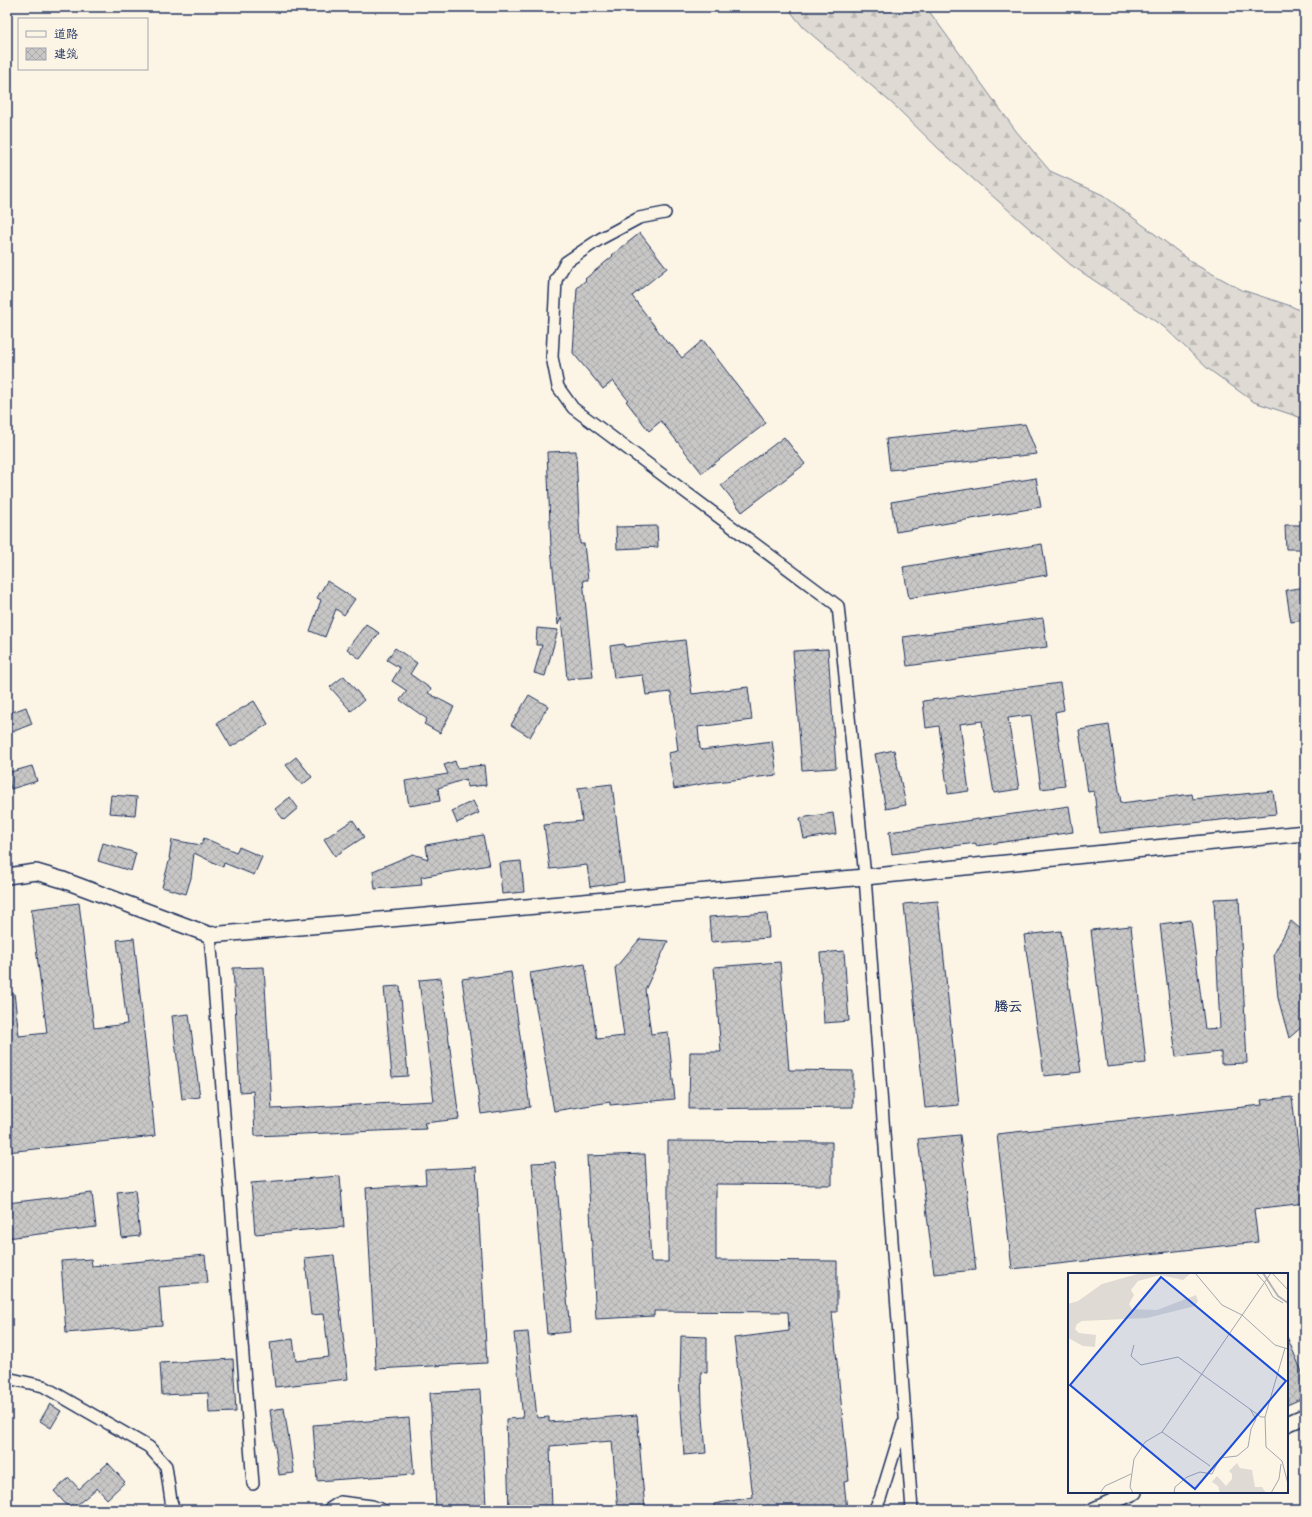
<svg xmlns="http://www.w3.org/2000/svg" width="1312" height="1517" viewBox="0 0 1312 1517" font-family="Sriracha,'LXGW WenKai TC',sans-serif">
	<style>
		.forest { fill: url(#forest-firs); stroke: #7d8599 }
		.building { fill: url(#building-cross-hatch); stroke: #1b2f5e }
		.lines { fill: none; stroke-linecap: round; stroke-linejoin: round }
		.street-casing { stroke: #1b2f5e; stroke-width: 14 }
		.secondary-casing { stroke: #1b2f5e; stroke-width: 18 }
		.street { stroke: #fcf5e5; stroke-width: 11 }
		.secondary { stroke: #fcf5e5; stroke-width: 15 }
		.labels { text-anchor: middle; stroke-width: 3; stroke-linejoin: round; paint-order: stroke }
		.quarter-label { font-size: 14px; font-weight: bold; fill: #1b2f5e; stroke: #fcf5e5 }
		.inset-river { fill: none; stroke: #b2b4b8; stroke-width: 2 }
		.inset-road { fill: none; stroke: #a2a6af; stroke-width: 1 }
		.view { fill: #1d4ed8; fill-opacity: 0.15; stroke: #1d4ed8; stroke-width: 2 }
		.inset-edge { fill: none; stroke: #1b2f5e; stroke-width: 2 }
	</style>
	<defs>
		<pattern id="forest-firs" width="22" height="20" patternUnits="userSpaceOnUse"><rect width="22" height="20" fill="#dfdbd4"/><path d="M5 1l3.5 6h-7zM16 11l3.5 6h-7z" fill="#bfbcb8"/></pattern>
		<pattern id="building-cross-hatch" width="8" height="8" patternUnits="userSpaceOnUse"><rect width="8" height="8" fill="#c8c7c6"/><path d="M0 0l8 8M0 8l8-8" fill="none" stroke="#ababac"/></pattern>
	</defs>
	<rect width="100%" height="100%" fill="#fcf5e5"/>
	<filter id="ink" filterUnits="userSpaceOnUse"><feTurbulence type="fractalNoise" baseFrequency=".025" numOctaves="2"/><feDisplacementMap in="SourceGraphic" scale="8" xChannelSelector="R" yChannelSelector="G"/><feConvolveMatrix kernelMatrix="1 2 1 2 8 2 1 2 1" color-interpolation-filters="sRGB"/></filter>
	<g filter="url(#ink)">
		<!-- forest -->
		<path class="forest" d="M 787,7 L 926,7 L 1016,131 L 1050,171 L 1103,195 L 1196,265 L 1242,290 L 1291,306 L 1305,313 L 1305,419 L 1254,402 L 1207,368 L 1164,327 L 1071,265 L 939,149 L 895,106 L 803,27 Z"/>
		<!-- building -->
		<path class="building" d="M 640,233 L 667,268 L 632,296 L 668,344 L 669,342 L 682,358 L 703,340 L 766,423 L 702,473 L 661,421 L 649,431 L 626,401 L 628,400 L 613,381 L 603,389 L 573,353 L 577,288 L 586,280 L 585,279 L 613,256 L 612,255 Z
			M 1025,424 L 1037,454 L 890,470 L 886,439 Z
			M 784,437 L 805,464 L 742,512 L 721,485 Z
			M 576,451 L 580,544 L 584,544 L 588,580 L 583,580 L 593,677 L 567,679 L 561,618 L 558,625 L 551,547 L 547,452 Z
			M 1036,478 L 1041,507 L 896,532 L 891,502 Z
			M 1285,525 L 1305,525 L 1305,549 L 1286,549 Z
			M 657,526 L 658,547 L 617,549 L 616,527 Z
			M 1042,544 L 1047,575 L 909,598 L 903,567 Z
			M 327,581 L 355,599 L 344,615 L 336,609 L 325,637 L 310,631 L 321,600 L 317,598 Z
			M 1305,587 L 1305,620 L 1291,622 L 1286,590 Z
			M 1043,618 L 1047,647 L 907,666 L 903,637 Z
			M 366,624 L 379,633 L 360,659 L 347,649 Z
			M 537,628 L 558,630 L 545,676 L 534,673 L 542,645 L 536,645 Z
			M 685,640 L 692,694 L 748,687 L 752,720 L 698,727 L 700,748 L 702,750 L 772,741 L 777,775 L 707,783 L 674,789 L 668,753 L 678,751 L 671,692 L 646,695 L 643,675 L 614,678 L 610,646 L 624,644 L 625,647 Z
			M 395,648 L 417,663 L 410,674 L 431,689 L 428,693 L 454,707 L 440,733 L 424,724 L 427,719 L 400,700 L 407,691 L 392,681 L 400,668 L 387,660 Z
			M 828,649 L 836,768 L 802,770 L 793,651 Z
			M 344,676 L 364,700 L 351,711 L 330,687 Z
			M 1060,683 L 1064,710 L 1055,712 L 1065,786 L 1041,789 L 1031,715 L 1008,718 L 1019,789 L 994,793 L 982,721 L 960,724 L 969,791 L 948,794 L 939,726 L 926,728 L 923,701 Z
			M 529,695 L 548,706 L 530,737 L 511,725 Z
			M 254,701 L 268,724 L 231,747 L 217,723 Z
			M 26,707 L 32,724 L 7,734 L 7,714 Z
			M 1109,725 L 1121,803 L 1192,794 L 1193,799 L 1273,791 L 1276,814 L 1099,833 L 1094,791 L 1088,792 L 1079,730 Z
			M 894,750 L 906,805 L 886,809 L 875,754 Z
			M 296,757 L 312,777 L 302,785 L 286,765 Z
			M 455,761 L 457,768 L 484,765 L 486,785 L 467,787 L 466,779 L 438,788 L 440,801 L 409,806 L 405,781 L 448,774 L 444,765 Z
			M 32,766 L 37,781 L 11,789 L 7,773 Z
			M 612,784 L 624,882 L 590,887 L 587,865 L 550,869 L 544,825 L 582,821 L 578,788 Z
			M 111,795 L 137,797 L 135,815 L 109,813 Z
			M 290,797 L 298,808 L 284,820 L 275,809 Z
			M 473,801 L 479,813 L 457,823 L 452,811 Z
			M 1069,806 L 1073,832 L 976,846 L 976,843 L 892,854 L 889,832 Z
			M 833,813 L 836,834 L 804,839 L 800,818 Z
			M 353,820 L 364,837 L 335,856 L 324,839 Z
			M 483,835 L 489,865 L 421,877 L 422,885 L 375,889 L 373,871 L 413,854 L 428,859 L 426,845 Z
			M 204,838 L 236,852 L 239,847 L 262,857 L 254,875 L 224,863 L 223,867 L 194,853 L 191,878 L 186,894 L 162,887 L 170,858 L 169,858 L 172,840 L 201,845 Z
			M 103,843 L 136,853 L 131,871 L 98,861 Z
			M 521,861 L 524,892 L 502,894 L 499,863 Z
			M 1239,898 L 1247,1063 L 1221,1064 L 1221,1052 L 1176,1057 L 1160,924 L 1191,920 L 1205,1029 L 1220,1028 L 1214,899 Z
			M 938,901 L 959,1105 L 925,1108 L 904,904 Z
			M 79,903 L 94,1028 L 127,1024 L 117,940 L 134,938 L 155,1136 L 7,1152 L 7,994 L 14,993 L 19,1036 L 47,1033 L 31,909 Z
			M 767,913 L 769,938 L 711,942 L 709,917 Z
			M 1291,921 L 1305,933 L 1305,949 L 1302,953 L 1305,1024 L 1289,1038 L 1278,998 L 1274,954 Z
			M 1131,926 L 1146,1063 L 1107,1067 L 1091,930 Z
			M 1061,931 L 1081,1072 L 1044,1076 L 1024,935 Z
			M 640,939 L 668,941 L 645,990 L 651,1034 L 668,1032 L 675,1099 L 610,1105 L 610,1102 L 554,1111 L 530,973 L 585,964 L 597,1039 L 624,1036 L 615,968 Z
			M 844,951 L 849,1021 L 824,1023 L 820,953 Z
			M 780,962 L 789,1070 L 853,1071 L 853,1107 L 689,1109 L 690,1052 L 721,1052 L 714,967 Z
			M 264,967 L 272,1109 L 434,1101 L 419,980 L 441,978 L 459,1119 L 424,1123 L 426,1129 L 255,1136 L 253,1091 L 240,1092 L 233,968 Z
			M 511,972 L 530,1107 L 481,1114 L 462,979 Z
			M 400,986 L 408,1076 L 392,1077 L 384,987 Z
			M 189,1014 L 200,1097 L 182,1099 L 172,1016 Z
			M 1292,1097 L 1305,1203 L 1254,1209 L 1258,1242 L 1012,1269 L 997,1134 L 1262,1105 L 1261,1100 Z
			M 960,1135 L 976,1270 L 934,1274 L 918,1139 Z
			M 668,1141 L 832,1142 L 832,1185 L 716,1184 L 716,1260 L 837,1261 L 837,1312 L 832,1312 L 849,1481 L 844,1482 L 847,1510 L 714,1510 L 714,1504 L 753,1497 L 734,1338 L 789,1331 L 788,1312 L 654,1311 L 654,1316 L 596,1319 L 587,1156 L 645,1154 L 651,1262 L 668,1262 Z
			M 555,1162 L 570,1332 L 547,1334 L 532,1163 Z
			M 476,1167 L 487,1363 L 376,1369 L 366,1188 L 426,1184 L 425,1170 Z
			M 340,1176 L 344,1227 L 255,1234 L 251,1183 Z
			M 135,1190 L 140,1236 L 122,1238 L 117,1192 Z
			M 92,1193 L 96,1227 L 7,1238 L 7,1203 Z
			M 205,1255 L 208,1283 L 159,1287 L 162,1325 L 66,1333 L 61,1261 L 91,1259 L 92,1266 Z
			M 334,1255 L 348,1379 L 275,1387 L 270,1342 L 293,1339 L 296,1361 L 329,1357 L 324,1314 L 311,1315 L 305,1258 Z
			M 528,1332 L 537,1418 L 549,1417 L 549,1422 L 637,1415 L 645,1510 L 618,1510 L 612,1441 L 550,1446 L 552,1510 L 509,1510 L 506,1419 L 523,1418 L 514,1333 Z
			M 681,1336 L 707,1337 L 707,1373 L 701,1372 L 702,1405 L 706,1453 L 684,1455 L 679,1379 L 680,1379 Z
			M 1287,1337 L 1305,1379 L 1305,1397 L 1287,1405 Z
			M 233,1359 L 236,1412 L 209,1413 L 208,1393 L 162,1395 L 160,1363 Z
			M 480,1390 L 486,1506 L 436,1508 L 430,1393 Z
			M 50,1404 L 61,1411 L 51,1428 L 40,1421 Z
			M 284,1408 L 294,1473 L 279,1475 L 270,1410 Z
			M 409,1418 L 414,1474 L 317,1481 L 313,1425 Z
			M 108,1463 L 125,1482 L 107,1499 L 97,1488 L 71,1510 L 54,1491 L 69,1478 L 79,1489 Z"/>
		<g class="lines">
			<defs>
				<path id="street" d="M 665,213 L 639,218 L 600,239 L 566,262 L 556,280 L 552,357 L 558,387 L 573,408 L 838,606 L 865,877 L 912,1510
					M 210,935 L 253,1484
					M 7,1378 L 43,1386 L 149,1447 L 166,1466 L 171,1501 L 174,1510
					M 328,1510 L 340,1502 L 372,1506 L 383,1510
					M 874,1510 L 880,1499 L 903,1424"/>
				<path id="secondary" d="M 7,876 L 36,872 L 63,880 L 210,935 L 865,877 L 1305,833
					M 1287,1424 L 1305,1416
					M 1094,1510 L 1134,1492"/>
			</defs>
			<!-- street casing -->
			<use href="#street" class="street-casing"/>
			<!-- secondary casing -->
			<use href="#secondary" class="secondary-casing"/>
			<!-- street -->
			<use href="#street" class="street"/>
			<!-- secondary -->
			<use href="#secondary" class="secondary"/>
		</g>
	</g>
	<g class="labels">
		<!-- quarter labels -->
		<g class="quarter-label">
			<text x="1008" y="1011">腾云</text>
		</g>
	</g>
	<!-- overview -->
	<g transform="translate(1068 1273)">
		<rect width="220" height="220" fill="#fcf5e5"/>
		<path d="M 73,0 L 123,0 L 115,7 L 92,2 L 70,8 L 63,17 L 66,22 L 61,31 L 64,36 L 89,37 L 128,22 L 130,28 L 127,33 L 79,45 L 14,48 L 9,51 L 7,56 L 11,60 L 28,62 L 27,74 L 15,73 L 0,65 L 0,31 L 10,28 L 34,11 ZM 169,190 L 172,195 L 184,197 L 187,214 L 194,214 L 198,220 L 152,220 L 150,213 L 144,209 L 149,203 L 158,213 L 164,206 L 164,201 L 161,198 Z" fill="#dfdbd4"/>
		<path class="inset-river" d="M 195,0 L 210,23 L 220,30"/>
		<path class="inset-road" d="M 127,0 L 154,32 L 174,42 L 207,72 L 220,76M 188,0 L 197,10 L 205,24 L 215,30M 204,0 L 220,17M 66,72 L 63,83 L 73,92 L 110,84 L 193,144 L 197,144M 217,75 L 197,144 L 198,174 L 214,188 L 220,211M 94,159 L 142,193M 32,220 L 37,213 L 63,201M 65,220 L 62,214 L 66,186 L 77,169 L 94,159 L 203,0M 106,220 L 107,214 L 119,204 L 132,199 L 144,201 L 152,185 L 169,183 L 180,174 L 183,156 L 188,146 L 182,136M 203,220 L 211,206 L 213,191"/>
		<path class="view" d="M 93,4 L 218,108 L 127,216 L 2,112 Z"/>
		<rect width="220" height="220" class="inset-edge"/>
	</g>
	<!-- margin -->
	<rect width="1312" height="1517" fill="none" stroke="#fcf5e5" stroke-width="24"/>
	<rect x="12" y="12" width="1288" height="1493" fill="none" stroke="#1b2f5e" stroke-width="1.5" filter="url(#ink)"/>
	<!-- legend -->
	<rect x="18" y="18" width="130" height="52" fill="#fcf5e5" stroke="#a2a6af"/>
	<rect x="26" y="31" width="20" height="6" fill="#fcf5e5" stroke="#a2a6af"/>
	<text x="54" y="38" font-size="12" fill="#1b2f5e">道路</text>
	<rect x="26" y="48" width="20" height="12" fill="url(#building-cross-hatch)" stroke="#a2a6af"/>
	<text x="54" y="58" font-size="12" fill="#1b2f5e">建筑</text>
</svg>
